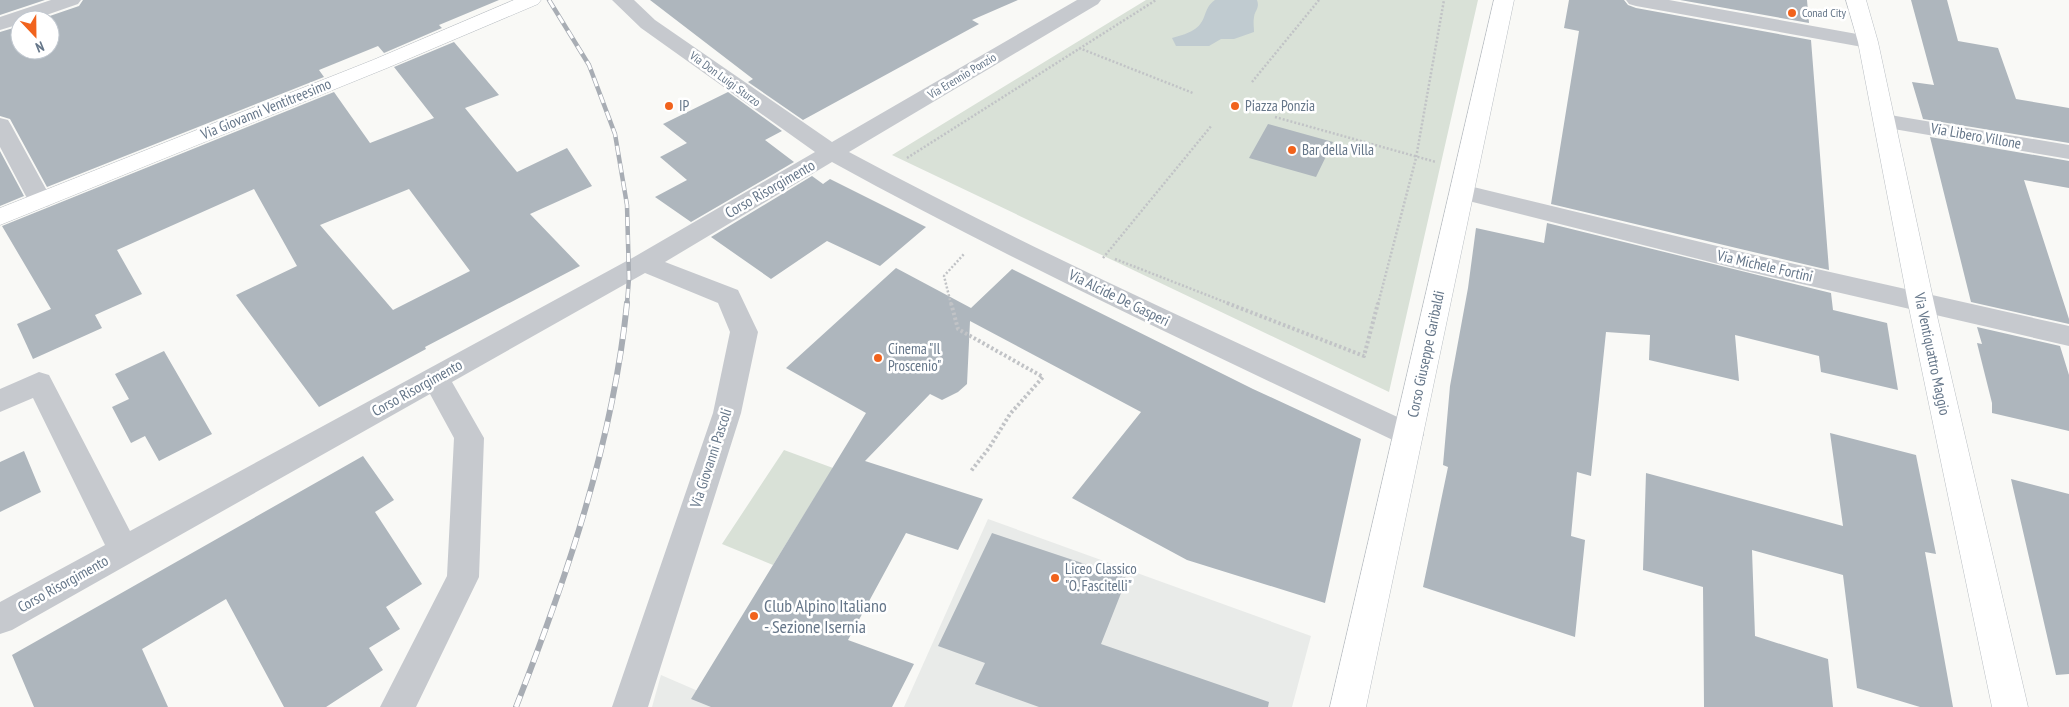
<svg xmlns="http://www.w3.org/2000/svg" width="2069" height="707" viewBox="0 0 2069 707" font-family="'PT Sans Narrow',sans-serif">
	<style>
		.built { fill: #e9ebe9 }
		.green { fill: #d9e1d7 }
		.water { fill: #c0cbd0 }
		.building { fill: #aeb6bd; fill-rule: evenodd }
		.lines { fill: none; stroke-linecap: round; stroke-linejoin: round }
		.secondary-casing { stroke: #babfc4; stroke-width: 1 }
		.path-far1 { stroke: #c1c3c6; stroke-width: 2.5; stroke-dasharray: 2 2; stroke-linecap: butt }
		.path { stroke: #c1c3c6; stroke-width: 4; stroke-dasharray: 2.5 2.5; stroke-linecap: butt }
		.street { fill: #c6c9ce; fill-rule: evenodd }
		.secondary { fill: #fff; fill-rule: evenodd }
		.rail-far1-casing { stroke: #a8adb4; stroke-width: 4.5 }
		.rail-casing { stroke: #a8adb4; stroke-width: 6 }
		.rail-far1 { stroke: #fff; stroke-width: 3; stroke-dasharray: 9; stroke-linecap: butt }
		.rail { stroke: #fff; stroke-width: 4.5; stroke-dasharray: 12; stroke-linecap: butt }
		.poi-dot { fill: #f1631d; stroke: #fff; stroke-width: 2 }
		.labels { text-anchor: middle; stroke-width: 5; stroke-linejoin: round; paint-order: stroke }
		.far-poi-label { font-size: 12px; fill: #657689; stroke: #fff; text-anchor: start }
		.far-street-label { font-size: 12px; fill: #657689; stroke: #fff }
		.poi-label { font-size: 15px; fill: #657689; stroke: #fff; text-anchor: start }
		.street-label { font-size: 15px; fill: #657689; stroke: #fff }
		.near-poi-label { font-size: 18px; fill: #657689; stroke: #fff; text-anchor: start }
	</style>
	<rect width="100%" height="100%" fill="#f9f9f6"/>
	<!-- built -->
	<path class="built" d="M 988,519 L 1311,636 L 1292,707 L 904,707 Z
		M 661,675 L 735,707 L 652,707 Z"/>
	<!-- green -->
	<path class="green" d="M 1146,0 L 1478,0 L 1389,392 L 892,155 Z
		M 784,450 L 833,468 L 773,565 L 722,544 Z"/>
	<!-- water -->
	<path class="water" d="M 1215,0 L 1257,0 C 1260,8 1255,10 1254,17 C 1253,22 1254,27 1254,32 L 1234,39 L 1221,39 L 1209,46 L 1176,46 L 1172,38 C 1186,34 1199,31 1204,17 C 1207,9 1208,5 1215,0 Z"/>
	<!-- building -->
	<path class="building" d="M 0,0 L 45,0 L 0,15 Z
		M 83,0 L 499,0 L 439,25 L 442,28 L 384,53 L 378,46 L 319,70 L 324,77 L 47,187 L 10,119 L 0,116 L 0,32 L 20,26 L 20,50 L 50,50 L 50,20 L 38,20 L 79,6 Z
		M 650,0 L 1018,0 L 972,20 L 979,24 L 803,120 L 748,82 L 753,79 Z
		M 1569,0 L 1624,0 L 1628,5 L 1636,8 L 1811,40 L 1829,270 L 1551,204 L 1579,31 L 1564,28 Z
		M 1680,0 L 1807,0 L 1809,23 Z
		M 1911,0 L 1947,0 L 1958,41 L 1998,48 L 2016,99 L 2069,108 L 2069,143 L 1923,119 L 1912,82 L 1934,85 Z
		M 454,42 L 499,95 L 465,108 L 517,172 L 567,148 L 592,186 L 530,214 L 580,266 L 425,347 L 426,349 L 319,407 L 236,295 L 297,266 L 254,189 L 117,250 L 142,294 L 95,315 L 102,328 L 33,359 L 17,324 L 51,309 L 2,226 L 334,92 L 370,143 L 434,118 L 394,67 ZM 409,189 L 470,271 L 393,310 L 320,225 Z
		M 728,92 L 782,131 L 765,140 L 794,162 L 691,222 L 655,197 L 687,180 L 660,157 L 687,143 L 663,124 Z
		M 1268,124 L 1333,142 L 1316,177 L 1249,158 Z
		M 1930,137 L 2069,161 L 2069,188 L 2024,180 L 2069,319 L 2069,324 L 1971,302 Z
		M 0,151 L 24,196 L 0,206 Z
		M 812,176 L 823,184 L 830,179 L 926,227 L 880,266 L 827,241 L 771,279 L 711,237 Z
		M 1547,223 L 1831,293 L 1833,310 L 1887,323 L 1898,390 L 1821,372 L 1819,356 L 1735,335 L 1739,381 L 1649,360 L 1650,335 L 1606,332 L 1591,476 L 1577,472 L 1571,536 L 1585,540 L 1575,637 L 1423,587 L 1448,467 L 1443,465 L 1450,386 L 1468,288 L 1476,228 L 1544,243 Z
		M 896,268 L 971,308 L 1012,269 L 1253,389 L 1361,439 L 1325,603 L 1187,560 L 1072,498 L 1141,412 L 970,321 L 967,384 L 958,392 L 942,400 L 930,394 L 865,461 L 983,499 L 958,550 L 906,533 L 848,640 L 914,664 L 892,707 L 711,707 L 691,699 L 866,413 L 786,368 Z
		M 1977,327 L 2060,346 L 2069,375 L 2069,431 L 1992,413 L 1992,403 L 1977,343 L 1982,344 Z
		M 164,351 L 212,434 L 159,461 L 145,436 L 131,443 L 112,407 L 129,399 L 115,374 Z
		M 1830,433 L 1916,455 L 1936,554 L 1925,552 L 1953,707 L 1920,707 L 1857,688 L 1843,575 L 1752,550 L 1755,636 L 1828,659 L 1833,707 L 1704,707 L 1703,587 L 1643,570 L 1646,473 L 1843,526 Z
		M 24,451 L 41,492 L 0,512 L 0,462 Z
		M 363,456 L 394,500 L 375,512 L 422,584 L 386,607 L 400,629 L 369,648 L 383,670 L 326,707 L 284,707 L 226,599 L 142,649 L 168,707 L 34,707 L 12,655 Z
		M 2011,479 L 2069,494 L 2069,674 L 2056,675 Z
		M 992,533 L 1127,578 L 1101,644 L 1269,702 L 1268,707 L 1039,707 L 975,684 L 985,663 L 938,646 Z"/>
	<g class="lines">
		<defs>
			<path id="secondary" d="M 514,0 L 541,0 L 538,4 L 387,68 L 0,225 L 0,208 L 373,60 Z
				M 1494,0 L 1514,0 L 1366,707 L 1330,707 Z
				M 1846,0 L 1866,0 L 1878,42 L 1934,303 L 2028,707 L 1992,707 L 1908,303 L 1858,42 Z"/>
		</defs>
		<!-- secondary casing -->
		<use href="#secondary" class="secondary-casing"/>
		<!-- path-far1 -->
		<path class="path-far1" d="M 1079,48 L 1193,93
			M 1252,82 L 1319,0
			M 1275,117 L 1436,162
			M 907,158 L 1156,0
			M 1103,258 L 1212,125
			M 1115,259 L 1230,304
			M 951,304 L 944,276 L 964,254
			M 1378,304 L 1416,158 L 1444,0"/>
		<!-- path -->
		<path class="path" d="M 951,303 L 958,329 L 1043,377 L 1010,414 L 989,448 L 971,471
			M 1227,303 L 1364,356 L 1378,303"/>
		<!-- street -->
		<path class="street" d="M 51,0 L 81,0 L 78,4 L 32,20 L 20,20 L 20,24 L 0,30 L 0,17 Z
			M 612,0 L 634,0 L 655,20 L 832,142 L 1077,0 L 1101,0 L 1098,4 L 849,152 C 1035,252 1228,338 1419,427 L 1424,435 L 1419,443 L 1409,447 L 1399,443 C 1208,352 1017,264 832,162 L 665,262 L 738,290 L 758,332 L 741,413 L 648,707 L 612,707 L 713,413 L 730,332 L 718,303 L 645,273 L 452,382 L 484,438 L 479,577 L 416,707 L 380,707 L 447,576 L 454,438 L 430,394 L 12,630 L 0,634 L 0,602 L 105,545 L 33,398 L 0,412 L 0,389 L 39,372 L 49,375 L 130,531 L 634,257 L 815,152 L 641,28 Z
			M 1626,0 L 1669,0 L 1868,36 L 1875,38 L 1878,42 L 1875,46 L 1868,48 L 1636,6 L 1629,4 Z
			M 1884,114 L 2069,145 L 2069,159 L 1876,126 L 1873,121 L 1876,116 Z
			M 0,118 L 8,120 L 11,125 L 52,200 L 49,206 L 40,208 L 31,206 L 28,200 L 0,147 Z
			M 1461,184 L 1746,253 L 2069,326 L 2069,346 L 1746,271 L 1453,197 L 1449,192 L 1453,187 Z"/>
		<!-- secondary -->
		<use href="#secondary" class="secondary"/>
		<defs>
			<path id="rail-far1" d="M 549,0 L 589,65 L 615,134 L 627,205 L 629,278 L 627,304"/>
			<path id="rail" d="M 516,707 C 567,577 613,442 627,303"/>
		</defs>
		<!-- rail-far1 casing -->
		<use href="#rail-far1" class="rail-far1-casing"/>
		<!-- rail casing -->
		<use href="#rail" class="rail-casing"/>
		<!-- rail-far1 -->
		<use href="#rail-far1" class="rail-far1"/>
		<!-- rail -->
		<use href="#rail" class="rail"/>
	</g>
	<!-- markers -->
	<g class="poi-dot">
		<circle cx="1792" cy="13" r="5"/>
		<circle cx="669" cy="106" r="5"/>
		<circle cx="1235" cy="106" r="5"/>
		<circle cx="1292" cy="150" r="5"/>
		<circle cx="878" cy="358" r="5"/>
		<circle cx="1055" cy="578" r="5"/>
		<circle cx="754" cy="616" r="5"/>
	</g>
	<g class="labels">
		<!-- far-poi labels -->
		<g class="far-poi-label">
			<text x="1802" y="17">Conad City</text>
		</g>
		<!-- far-street labels -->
		<g class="far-street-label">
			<text transform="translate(962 76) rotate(-31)" y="4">Via Erennio Ponzio</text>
			<text transform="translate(725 79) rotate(36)" y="4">Via Don Luigi Sturzo</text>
		</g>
		<!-- poi labels -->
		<g class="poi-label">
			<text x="679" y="111">IP</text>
			<text x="1245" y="111">Piazza Ponzia</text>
			<text x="1302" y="155">Bar della Villa</text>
			<text x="888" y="354">Cinema "Il<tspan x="888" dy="17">Proscenio"</tspan></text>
			<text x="1065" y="574">Liceo Classico<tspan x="1065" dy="17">"O. Fascitelli"</tspan></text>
		</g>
		<!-- street labels -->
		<g class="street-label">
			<text transform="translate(266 109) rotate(-22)" y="5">Via Giovanni Ventitreesimo</text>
			<text transform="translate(1976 136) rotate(10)" y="5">Via Libero Villone</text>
			<text transform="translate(770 189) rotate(-30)" y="5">Corso Risorgimento</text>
			<text transform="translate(1765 266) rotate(13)" y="5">Via Michele Fortini</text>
			<text transform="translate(1119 298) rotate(26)" y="5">Via Alcide De Gasperi</text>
			<text transform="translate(1426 354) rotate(-78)" y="5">Corso Giuseppe Garibaldi</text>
			<text transform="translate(1932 354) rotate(78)" y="5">Via Ventiquattro Maggio</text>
			<text transform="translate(417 388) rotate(-29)" y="5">Corso Risorgimento</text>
			<text transform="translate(711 458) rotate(-72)" y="5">Via Giovanni Pascoli</text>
			<text transform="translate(63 584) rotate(-29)" y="5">Corso Risorgimento</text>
		</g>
		<!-- near-poi labels -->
		<g class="near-poi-label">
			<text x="764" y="612">Club Alpino Italiano<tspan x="764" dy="21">- Sezione Isernia</tspan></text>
		</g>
	</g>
	<!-- north arrow -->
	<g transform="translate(35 35) rotate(158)"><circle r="24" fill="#ffffff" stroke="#c1c8d0"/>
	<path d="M0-4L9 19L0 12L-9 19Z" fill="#f1631d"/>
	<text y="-8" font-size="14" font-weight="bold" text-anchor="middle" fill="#657689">N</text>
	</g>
</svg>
